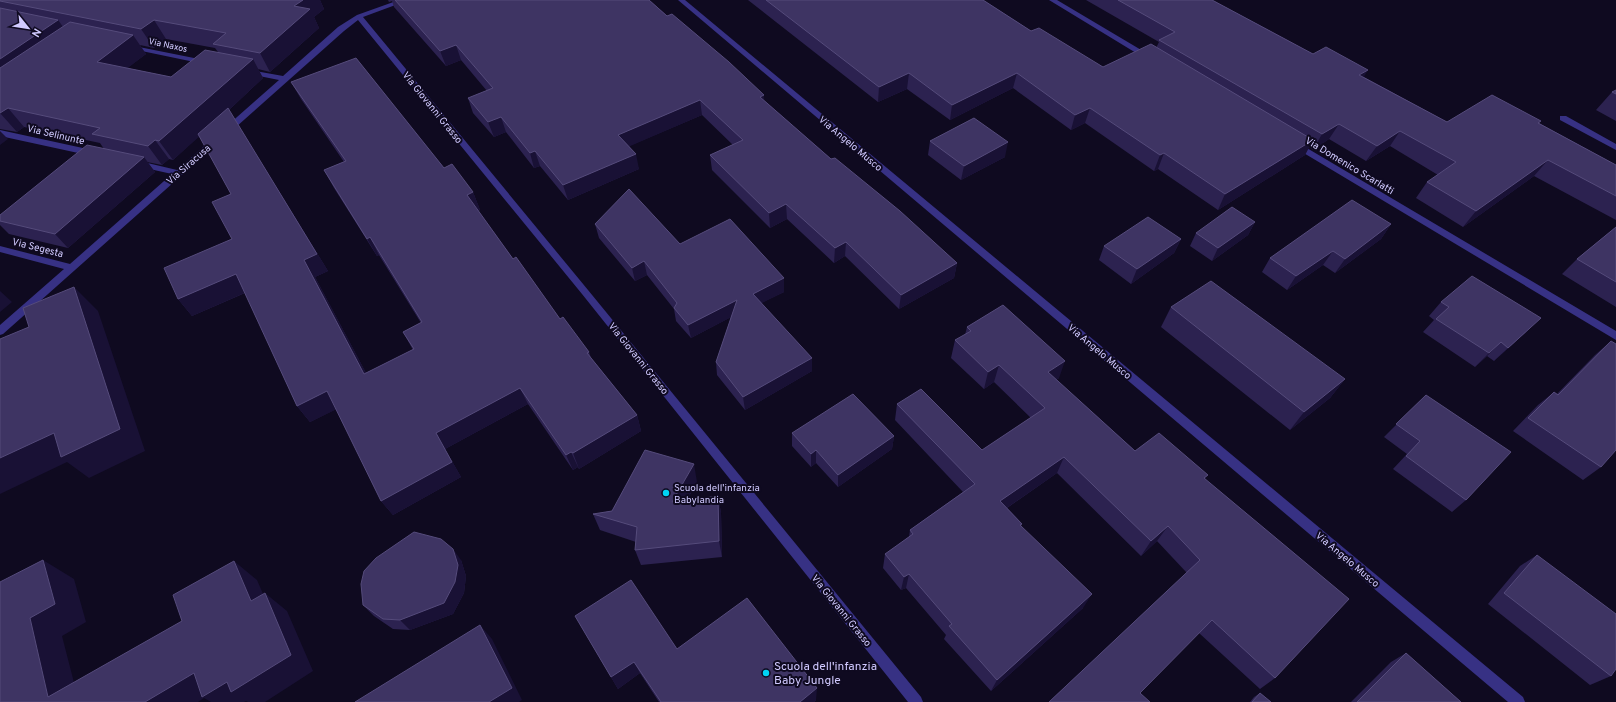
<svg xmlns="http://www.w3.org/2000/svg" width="1616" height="702" viewBox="0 0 1616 702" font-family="Overpass,sans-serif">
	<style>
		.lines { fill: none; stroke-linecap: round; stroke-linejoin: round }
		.minor { fill: #373184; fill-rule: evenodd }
		.wall { fill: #2c2250; fill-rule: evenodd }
		.shaded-wall { fill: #191135 }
		.building { fill: #3e3463; stroke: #554b7b }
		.poi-dot { fill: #00d4f5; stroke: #0f0a20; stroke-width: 1.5 }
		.labels { text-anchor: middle; stroke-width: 4; stroke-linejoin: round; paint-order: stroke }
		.far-street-label { font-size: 9px; fill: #d1caff; stroke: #0f0a20 }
		.street-label { font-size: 10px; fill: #d1caff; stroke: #0f0a20 }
		.poi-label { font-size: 10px; fill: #d1caff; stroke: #0f0a20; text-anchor: start }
		.near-poi-label { font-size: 12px; fill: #d1caff; stroke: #0f0a20; text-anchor: start }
	</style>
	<rect width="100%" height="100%" fill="#0f0a20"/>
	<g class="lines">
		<!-- minor -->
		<path class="minor" d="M 399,0 L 409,0 L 363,17 L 588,290 L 921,697 L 923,702 L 908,702 L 582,294 L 358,20 L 344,31 L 3,334 L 0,335 L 0,325 L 64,269 L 0,252 L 0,246 L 70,264 L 172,174 L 136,166 L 136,162 L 139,161 L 177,170 L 279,80 L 244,73 L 244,69 L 283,76 L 338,27 L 357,15 Z
			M 678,0 L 685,0 L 1523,697 L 1525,702 L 1508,702 Z
			M 1049,0 L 1057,0 L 1153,57 L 1152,59 L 1146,59 Z
			M 129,45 L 204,60 L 208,62 L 204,64 L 132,49 L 128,47 Z
			M 1560,116 L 1566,116 L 1616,144 L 1616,150 L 1560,120 Z
			M 0,130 L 92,150 L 96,153 L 92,156 L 0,136 Z
			M 1295,141 L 1616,331 L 1616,340 L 1292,146 L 1291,144 Z"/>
	</g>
	<!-- wall -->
	<path class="wall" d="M 0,0 L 320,0 L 324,9 L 314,17 L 319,28 L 270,72 L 258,69 L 263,78 L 229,110 L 328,271 L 315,277 L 366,373 L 413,350 L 403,332 L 421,323 L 379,255 L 377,256 L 334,188 L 324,170 L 344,162 L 301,99 L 291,82 L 444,168 L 473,192 L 480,210 L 478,211 L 513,259 L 560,319 L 589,352 L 591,358 L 637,415 L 641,431 L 579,469 L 578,467 L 573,470 L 528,404 L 445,449 L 461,477 L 393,515 L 381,501 L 336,409 L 310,422 L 297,406 L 245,293 L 192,316 L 178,299 L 232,239 L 231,194 L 199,136 L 173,160 L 169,159 L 162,165 L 147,162 L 155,172 L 68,248 L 9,234 L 0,225 L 0,215 L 104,149 L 100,143 L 24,127 L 17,132 L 0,129 ZM 166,39 L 215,48 L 218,52 L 171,77 L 127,68 L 146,54 L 140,45 L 154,48 Z
		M 388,0 L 649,0 L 831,159 L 957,263 L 954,278 L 899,309 L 845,256 L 834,263 L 787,219 L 770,228 L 712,170 L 710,155 L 733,145 L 702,115 L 629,146 L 639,169 L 568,200 L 540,166 L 534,168 L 506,132 L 494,137 L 473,113 L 468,98 L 487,91 L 461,60 L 446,66 L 394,7 L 392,1 L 389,2 Z
		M 748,0 L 983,0 L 1031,31 L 1103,67 L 1156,48 L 1159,42 L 1086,0 L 1212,0 L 1313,54 L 1364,77 L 1447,122 L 1541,121 L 1539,123 L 1616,165 L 1616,220 L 1534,176 L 1463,227 L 1416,198 L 1427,182 L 1438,175 L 1390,146 L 1366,161 L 1329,139 L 1313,150 L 1309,147 L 1305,155 L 1218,210 L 1158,169 L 1154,171 L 1085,123 L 1071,130 L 1013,88 L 950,120 L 907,89 L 878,102 Z
		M 1616,90 L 1616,121 L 1596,110 L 1612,92 Z
		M 930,141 L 1005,157 L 961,180 L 928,155 Z
		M 1255,222 L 1248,235 L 1212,261 L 1190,246 L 1196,233 Z
		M 595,224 L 680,244 L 784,292 L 761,303 L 812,371 L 745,410 L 717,375 L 716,362 L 731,317 L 691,338 L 676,321 L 674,309 L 647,275 L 635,281 L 599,238 Z
		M 1391,224 L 1381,239 L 1335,273 L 1323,265 L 1287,290 L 1262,272 L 1270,258 Z
		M 1616,227 L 1616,307 L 1562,274 L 1577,259 Z
		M 1181,239 L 1174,253 L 1131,284 L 1099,260 L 1104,246 Z
		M 1441,302 L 1526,332 L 1494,361 L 1487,356 L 1475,367 L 1423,332 L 1434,320 L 1429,316 Z
		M 1171,307 L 1345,379 L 1330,398 L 1290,430 L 1161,327 Z
		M 967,327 L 1059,378 L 1056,380 L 1135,451 L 1208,475 L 1205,478 L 1275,678 L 1260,689 L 1199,633 L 1049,702 L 1187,573 L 1157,541 L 1141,556 L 1057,473 L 1007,508 L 1022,524 L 1021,526 L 1083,608 L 991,691 L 944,639 L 946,635 L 906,588 L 901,590 L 883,568 L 885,554 L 909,537 L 910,530 L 963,492 L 895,420 L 897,404 L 982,450 L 1031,418 L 994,382 L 984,389 L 951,358 L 955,340 L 965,335 Z
		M 1611,341 L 1601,467 L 1583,480 L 1513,431 L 1538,405 L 1554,392 L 1557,394 L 1595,355 Z
		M 1426,395 L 1466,500 L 1452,512 L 1393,469 L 1407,454 L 1384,437 Z
		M 792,433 L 894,436 L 892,449 L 838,487 L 816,463 L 811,467 L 792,446 Z
		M 697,482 L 687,500 L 718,496 L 721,513 L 722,557 L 641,565 L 635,550 L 636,542 L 600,530 L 593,514 L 612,511 Z
		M 1537,555 L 1611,676 L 1590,685 L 1488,604 L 1520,566 Z
		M 461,560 L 466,576 L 464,593 L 453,614 L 410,630 L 393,629 L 374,616 L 363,605 Z
		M 575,616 L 677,649 L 816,700 L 814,702 L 659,702 L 640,673 L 618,689 Z
		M 1406,653 L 1461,702 L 1351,702 L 1391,662 Z
		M 1260,693 L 1271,702 L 1250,702 L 1254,697 Z"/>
	<!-- shaded-wall -->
	<path class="shaded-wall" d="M 303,0 L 320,0 L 324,9 L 314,17 L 319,28 L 270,72 L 260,53 L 294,6 Z
		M 58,20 L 72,39 L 0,88 L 0,59 Z
		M 154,20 L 166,39 L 154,48 L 141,29 Z
		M 133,35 L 146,54 L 111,81 L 97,62 Z
		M 456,45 L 461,60 L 446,66 L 440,51 Z
		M 253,59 L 263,78 L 229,110 L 328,271 L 315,277 L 375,390 L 364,374 L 304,260 L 229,110 L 173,160 L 159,141 Z
		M 1368,70 L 1359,85 L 1359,75 Z
		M 909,73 L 907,89 L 878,102 L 879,87 Z
		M 1017,73 L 1013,88 L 950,120 L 952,105 Z
		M 764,95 L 765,110 L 760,97 Z
		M 700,100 L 702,115 L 621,150 L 618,135 Z
		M 8,108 L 24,127 L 17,132 L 0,113 Z
		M 1090,108 L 1085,123 L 1071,130 L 1075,115 Z
		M 501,117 L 506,132 L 494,137 L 488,122 Z
		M 1339,124 L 1329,139 L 1313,150 L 1322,134 Z
		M 0,131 L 8,139 L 0,145 Z
		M 1400,131 L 1390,146 L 1366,161 L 1377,146 Z
		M 155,140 L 169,159 L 162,165 L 148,146 Z
		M 1313,140 L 1305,155 L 1218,210 L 1225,194 Z
		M 1008,142 L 1005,157 L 961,180 L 964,166 Z
		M 535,151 L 540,166 L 534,168 L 530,153 Z
		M 1164,153 L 1158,169 L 1154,171 L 1160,155 Z
		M 636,154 L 639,169 L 568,200 L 563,185 Z
		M 144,157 L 155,172 L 68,248 L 55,234 Z
		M 1548,160 L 1534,176 L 1463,227 L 1476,211 Z
		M 473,192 L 480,210 L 474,213 L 467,195 Z
		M 786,204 L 787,219 L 770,228 L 769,213 Z
		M 1255,222 L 1248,235 L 1212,261 L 1218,248 Z
		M 1391,224 L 1381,239 L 1335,273 L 1345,259 Z
		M 370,237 L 379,255 L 377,256 L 367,239 Z
		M 1181,239 L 1174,253 L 1131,284 L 1137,269 Z
		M 846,242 L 845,256 L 834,263 L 835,248 Z
		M 1333,251 L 1323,265 L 1287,290 L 1296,276 Z
		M 644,261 L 647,275 L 635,281 L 632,268 Z
		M 957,263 L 954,278 L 899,309 L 901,295 Z
		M 236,274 L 249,291 L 192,316 L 178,299 Z
		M 784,278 L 784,292 L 754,307 L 753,294 Z
		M 74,287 L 98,311 L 145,451 L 89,478 L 67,462 L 0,494 L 0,458 Z
		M 0,291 L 12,302 L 0,312 Z
		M 737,300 L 739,313 L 691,338 L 688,325 Z
		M 1541,318 L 1526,332 L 1494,361 L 1508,348 Z
		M 1501,342 L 1487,356 L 1475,367 L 1489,353 Z
		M 812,358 L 812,371 L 745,410 L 743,397 Z
		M 1065,361 L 1059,378 L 1042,389 L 1048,372 Z
		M 999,365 L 994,382 L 984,389 L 988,372 Z
		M 1345,379 L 1330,398 L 1290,430 L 1304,412 Z
		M 520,388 L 528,404 L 445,449 L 461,477 L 393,515 L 381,501 L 436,433 Z
		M 327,391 L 339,408 L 310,422 L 297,406 Z
		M 637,415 L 641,431 L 579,469 L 573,453 Z
		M 894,436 L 892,449 L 838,487 L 838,475 Z
		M 816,450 L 816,463 L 811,467 L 811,454 Z
		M 571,452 L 578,467 L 573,470 L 566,455 Z
		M 1064,457 L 1057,473 L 995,516 L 1000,501 Z
		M 694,464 L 697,482 L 676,519 L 672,502 Z
		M 718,496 L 721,513 L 722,557 L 719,541 Z
		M 1168,526 L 1157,541 L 1141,556 L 1151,541 Z
		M 453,549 L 461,560 L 466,576 L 464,593 L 453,614 L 410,630 L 400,620 Z
		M 43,560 L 74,579 L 86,622 L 62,636 L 79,702 L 48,697 L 30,618 Z
		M 234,561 L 257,580 L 274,619 L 251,601 Z
		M 909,574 L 906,588 L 901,590 L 904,577 Z
		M 265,593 L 287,611 L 313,671 L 265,702 L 248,702 L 246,701 L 244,702 L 211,702 L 204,698 L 198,702 L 145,702 Z
		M 1092,594 L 1083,608 L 991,691 L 997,680 Z
		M 480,625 L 492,639 L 522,700 L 519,702 L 489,702 Z
		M 634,662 L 640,673 L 618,689 L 611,677 Z
		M 817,688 L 816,700 L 814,702 L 800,702 Z"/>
	<!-- building -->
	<path class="building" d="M 0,0 L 303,0 L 294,6 L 310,9 L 260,53 L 213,44 L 226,33 L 154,20 L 141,29 L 0,1 Z
		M 395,0 L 649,0 L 667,16 L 672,14 L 729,62 L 764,95 L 760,97 L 831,159 L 835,158 L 900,211 L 957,263 L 901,295 L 846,242 L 835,248 L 786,204 L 769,213 L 710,155 L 743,140 L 700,100 L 618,135 L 636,154 L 563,185 L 535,151 L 530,153 L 501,117 L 488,122 L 468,98 L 493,88 L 456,45 L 440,51 Z
		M 766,0 L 983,0 L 1031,31 L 1039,28 L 1103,67 L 1151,44 L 1313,140 L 1225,194 L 1164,153 L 1160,155 L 1090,108 L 1075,115 L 1017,73 L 952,105 L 909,73 L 879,87 Z
		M 1118,0 L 1212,0 L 1313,54 L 1326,47 L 1368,70 L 1359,75 L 1447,122 L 1492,95 L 1541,121 L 1538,123 L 1616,165 L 1616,196 L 1548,160 L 1476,211 L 1427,182 L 1456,162 L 1400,131 L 1377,146 L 1339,124 L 1322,134 L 1159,40 L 1175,32 Z
		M 0,8 L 58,20 L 0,59 Z
		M 70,22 L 133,35 L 97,62 L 171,77 L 205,50 L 253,59 L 159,141 L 155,140 L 148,146 L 92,134 L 100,128 L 8,108 L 0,113 L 0,68 Z
		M 356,58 L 444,168 L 452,164 L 473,192 L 467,195 L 513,259 L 516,257 L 560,319 L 563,317 L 589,352 L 587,353 L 637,415 L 573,453 L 571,452 L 566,455 L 520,388 L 436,433 L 452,462 L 381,501 L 327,391 L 297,406 L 236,274 L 178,299 L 164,268 L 232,239 L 212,202 L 231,194 L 198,134 L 228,108 L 317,254 L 304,260 L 364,374 L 414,349 L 403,332 L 422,322 L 370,237 L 367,239 L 324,170 L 346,161 L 291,82 Z
		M 1616,90 L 1616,94 L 1612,92 Z
		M 974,118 L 1008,142 L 964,166 L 930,141 Z
		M 87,145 L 144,157 L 55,234 L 0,221 L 0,215 Z
		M 629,189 L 680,244 L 730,219 L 784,278 L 753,294 L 812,358 L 743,397 L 716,362 L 737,300 L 688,325 L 674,308 L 677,303 L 644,261 L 632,268 L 595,224 Z
		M 1352,200 L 1391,224 L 1345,259 L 1333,251 L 1296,276 L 1270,258 Z
		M 1232,207 L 1255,222 L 1218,248 L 1196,233 Z
		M 1148,217 L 1181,239 L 1137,269 L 1104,246 Z
		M 1616,227 L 1616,282 L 1577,259 Z
		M 1472,276 L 1541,318 L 1508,348 L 1501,342 L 1489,353 L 1436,319 L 1449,307 L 1441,302 Z
		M 1211,281 L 1345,379 L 1304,412 L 1171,307 Z
		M 74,287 L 120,429 L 61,457 L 54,433 L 0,458 L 0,339 L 29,327 L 23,308 Z
		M 1003,305 L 1065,361 L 1048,372 L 1135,451 L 1159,433 L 1208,475 L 1204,478 L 1349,599 L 1275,678 L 1212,620 L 1140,693 L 1150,702 L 1049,702 L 1200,560 L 1168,526 L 1151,541 L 1064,457 L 1000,501 L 1022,524 L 1020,525 L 1092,594 L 997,680 L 949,626 L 952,624 L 909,574 L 904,577 L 885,554 L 913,534 L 910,530 L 975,484 L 897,404 L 921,389 L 982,450 L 1045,408 L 999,365 L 988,372 L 955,340 L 971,331 L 967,327 Z
		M 1611,341 L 1616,344 L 1616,450 L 1601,467 L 1528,418 L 1554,392 L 1558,395 Z
		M 853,394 L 894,436 L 838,475 L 816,450 L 811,454 L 792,433 Z
		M 1426,395 L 1511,452 L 1466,500 L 1406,456 L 1420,441 L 1396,424 Z
		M 645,450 L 694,464 L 672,502 L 718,496 L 719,541 L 635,550 L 637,527 L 593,514 L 612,511 Z
		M 414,532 L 441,539 L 453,549 L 458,565 L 455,582 L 444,603 L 400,620 L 383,619 L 363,605 L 361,584 L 364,571 L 376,558 Z
		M 1537,555 L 1616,614 L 1616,669 L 1611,676 L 1504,593 Z
		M 43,560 L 55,604 L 30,618 L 48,697 L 182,621 L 173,595 L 234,561 L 251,601 L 265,593 L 291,655 L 231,692 L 227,682 L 202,697 L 194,673 L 145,702 L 0,702 L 0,582 Z
		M 631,580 L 677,649 L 747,598 L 817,688 L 800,702 L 661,702 L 634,662 L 611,677 L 575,616 Z
		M 480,625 L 512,688 L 489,702 L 355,702 Z
		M 1406,653 L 1461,702 L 1357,702 Z
		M 1260,693 L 1271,702 L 1252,702 Z"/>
	<!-- markers -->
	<g class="poi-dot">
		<circle cx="666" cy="493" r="4"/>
		<circle cx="766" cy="673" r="4"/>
	</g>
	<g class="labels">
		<!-- far-street labels -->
		<g class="far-street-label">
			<text transform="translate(168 45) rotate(12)" y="3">Via Naxos</text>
		</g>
		<!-- street labels -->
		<g class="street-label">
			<text transform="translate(433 107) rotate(51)" y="4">Via Giovanni Grasso</text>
			<text transform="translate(56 134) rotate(13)" y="4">Via Selinunte</text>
			<text transform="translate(851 143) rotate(40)" y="4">Via Angelo Musco</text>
			<text transform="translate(188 164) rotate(-41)" y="4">Via Siracusa</text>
			<text transform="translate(1350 165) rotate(31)" y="4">Via Domenico Scarlatti</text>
			<text transform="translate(38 247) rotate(14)" y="4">Via Segesta</text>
			<text transform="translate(1100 351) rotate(40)" y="4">Via Angelo Musco</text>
			<text transform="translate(639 358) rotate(51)" y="4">Via Giovanni Grasso</text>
			<text transform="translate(1348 559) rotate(40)" y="4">Via Angelo Musco</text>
			<text transform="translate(842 610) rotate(51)" y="4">Via Giovanni Grasso</text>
		</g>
		<!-- poi labels -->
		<g class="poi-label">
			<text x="674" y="491">Scuola dell'infanzia<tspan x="674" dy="12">Babylandia</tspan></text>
		</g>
		<!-- near-poi labels -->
		<g class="near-poi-label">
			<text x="774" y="670">Scuola dell'infanzia<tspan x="774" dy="14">Baby Jungle</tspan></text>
		</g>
	</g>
	<!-- north arrow -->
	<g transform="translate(28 28) rotate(120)" stroke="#0f0a20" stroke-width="3" paint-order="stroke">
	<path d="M0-3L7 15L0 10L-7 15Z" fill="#d1caff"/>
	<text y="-6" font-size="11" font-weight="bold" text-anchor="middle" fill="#d1caff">N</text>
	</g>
</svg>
